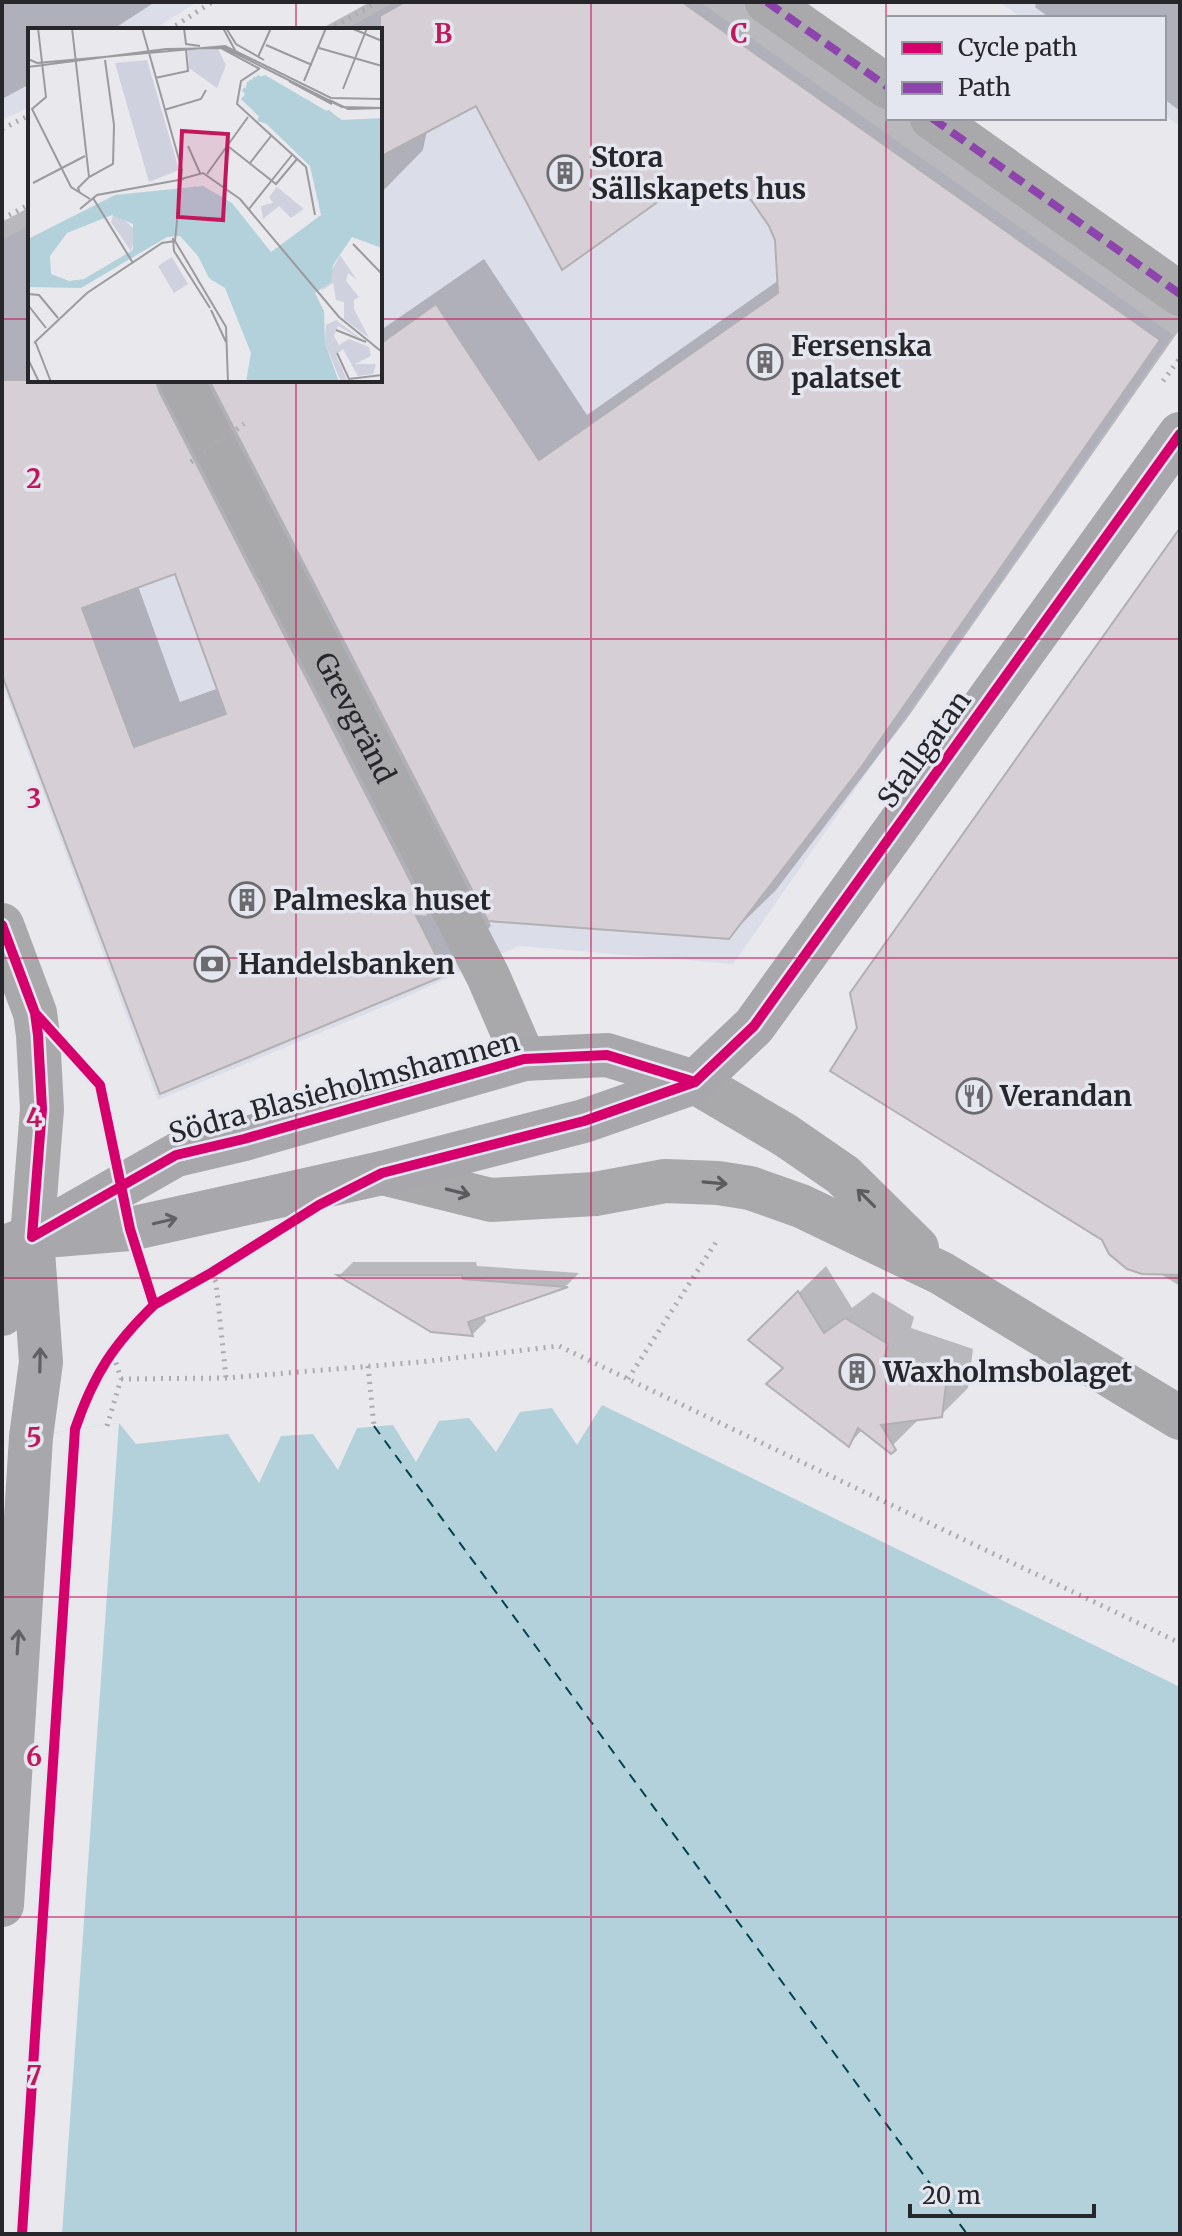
<svg xmlns="http://www.w3.org/2000/svg" width="1182" height="2236" viewBox="0 0 1182 2236" font-family="Merriweather,serif">
	<style>
		.built { fill: #dbdde9 }
		.water { fill: #b3d1da }
		.pier { fill: #e8e8ed }
		.shadow { fill: #0003; fill-rule: evenodd }
		.lines { fill: none; stroke-linecap: round; stroke-linejoin: round }
		.ferry { stroke: #00424e; stroke-width: 2; stroke-dasharray: 10 8; stroke-linecap: butt }
		.building { fill: #d6cfd6; stroke: #b2b0b3; stroke-width: 2; fill-rule: evenodd }
		.path { stroke: #acacaf; stroke-width: 5; stroke-dasharray: 2 6; stroke-linecap: butt }
		.street { stroke: #a9a9ac; stroke-width: 44 }
		.secondary { stroke: #a8a8ac; stroke-width: 44 }
		.path-bridge { stroke: #acacaf; stroke-width: 5; stroke-dasharray: 2 6; stroke-linecap: butt }
		.quiet { stroke: #8e44ad; stroke-width: 8; stroke-dasharray: 16 8; stroke-linecap: butt }
		.cycleway-casing { stroke: #e5e7f0; stroke-width: 15 }
		.cycleway { stroke: #d6006c; stroke-width: 10 }
		.oneway { stroke: #5b5b5f }
		.oneway2 { stroke: #616165 }
		.grid { fill: none; stroke: #c2185b; stroke-width: 2; stroke-opacity: 0.55 }
		.labels { text-anchor: middle; stroke-width: 7; stroke-linejoin: round; paint-order: stroke }
		.poi-label { font-size: 28px; font-weight: bold; fill: #27272b; stroke: #e5e7f0; text-anchor: start }
		.street-label { font-size: 28px; fill: #27272b; stroke: #e5e7f0 }
		.inset-river { fill: none; stroke: #b3d1da; stroke-width: 4 }
		.inset-road { fill: none; stroke: #9b9b9f; stroke-width: 2 }
		.view { fill: #c2185b; fill-opacity: 0.15; stroke: #c2185b; stroke-width: 4 }
		.inset-edge { fill: none; stroke: #27272b; stroke-width: 4 }
		.grid-label { font-size: 26px; text-anchor: middle; font-weight: bold; fill: #c2185b; stroke: #e5e7f0; stroke-width: 7; stroke-linejoin: round; paint-order: stroke }
	</style>
	<rect width="100%" height="100%" fill="#e8e8ed"/>
	<!-- built -->
	<path class="built" d="M 2,2 L 197,2 L 153,30 L 30,30 L 30,107 L 2,120 Z
		M 394,2 L 700,2 L 1173,335 L 733,964 L 519,946 L 392,1003 L 158,1100 L 2,683 L 2,240 L 30,225 L 30,380 L 380,380 L 380,30 L 345,30 Z
		M 999,2 L 1180,2 L 1180,126 L 1164,115 L 1164,18 L 1022,18 Z"/>
	<!-- water -->
	<path class="water" d="M 602,1405 L 1180,1687 L 1180,2234 L 2,2234 L 2,1442 L 75,1429 L 119,1423 L 136,1444 L 228,1434 L 259,1483 L 281,1436 L 313,1434 L 338,1470 L 357,1428 L 393,1425 L 416,1462 L 439,1421 L 469,1418 L 496,1452 L 520,1412 L 552,1408 L 577,1445 Z"/>
	<!-- pier -->
	<path class="pier" d="M 119,1423 L 62,2234 L 2,2234 L 2,1442 L 75,1429 Z"/>
	<!-- shadow -->
	<path class="shadow" d="M 2,2 L 155,2 L 112,30 L 30,30 L 30,84 L 2,99 Z
		M 370,2 L 796,2 L 888,67 L 888,118 L 960,118 L 1180,274 L 1180,329 L 908,717 L 776,890 L 728,937 L 488,919 L 491,926 L 444,973 L 2,666 L 2,222 L 30,207 L 30,380 L 380,380 L 380,320 L 384,328 L 484,259 L 587,415 L 779,280 L 777,239 L 752,199 L 724,185 L 477,103 L 427,130 L 423,150 L 380,194 L 380,30 L 319,30 ZM 176,571 L 219,688 L 180,702 L 138,586 Z
		M 1032,2 L 1180,2 L 1180,111 L 1164,99 L 1164,18 L 1050,18 L 1035,7 L 1036,5 Z
		M 1180,532 L 1180,1286 L 1159,1273 Z
		M 353,1262 L 476,1262 L 477,1266 L 579,1273 L 567,1285 L 484,1314 L 486,1321 L 473,1334 L 432,1330 L 340,1275 Z
		M 826,1266 L 852,1308 L 873,1292 L 914,1317 L 911,1328 L 973,1349 L 968,1388 L 941,1415 L 920,1418 L 893,1445 L 882,1445 L 863,1429 L 849,1444 L 786,1368 L 751,1340 Z"/>
	<g class="lines">
		<!-- ferry -->
		<path class="ferry" d="M 374,1426 L 967,2234"/>
	</g>
	<!-- building -->
	<path class="building" d="M 405,2 L 682,2 L 1160,340 L 862,766 L 729,939 L 488,921 L 209,380 L 380,380 L 380,344 L 436,304 L 539,460 L 778,293 L 775,240 L 769,226 L 751,200 L 723,187 L 685,187 L 666,196 L 562,270 L 476,106 L 380,157 L 380,16 Z
		M 2,380 L 156,380 L 159,391 L 429,917 L 416,916 L 446,975 L 160,1094 L 2,675 ZM 175,574 L 226,714 L 134,747 L 82,608 Z
		M 1180,528 L 1180,1275 L 1142,1274 L 1127,1269 L 1109,1254 L 1102,1240 L 830,1071 L 857,1028 L 850,993 Z
		M 337,1275 L 462,1275 L 463,1279 L 568,1287 L 468,1322 L 473,1336 L 431,1332 Z
		M 798,1291 L 824,1333 L 845,1318 L 888,1344 L 885,1356 L 947,1376 L 942,1417 L 881,1425 L 896,1450 L 891,1454 L 858,1428 L 849,1447 L 766,1384 L 783,1368 L 748,1340 Z"/>
	<g class="lines">
		<!-- path -->
		<path class="path" d="M 169,30 L 212,2
			M 328,30 L 378,2
			M 2,129 L 30,115
			M 2,219 L 30,204
			M 1163,381 L 1180,358
			M 211,1273 L 216,1282 L 226,1378
			M 368,1366 L 374,1426
			M 121,1379 L 226,1378 L 420,1362 L 559,1346 L 1180,1643
			M 628,1379 L 718,1239
			M 107,1426 L 121,1379 L 112,1350"/>
		<!-- street -->
		<g class="street">
			<path d="M 767,2 L 888,87"/>
			<path d="M 932,118 L 1180,294"/>
			<path id="s1" d="M 181,380 L 488,976 L 524,1059"/>
			<path d="M 2,925 L 35,1013 L 38,1035 L 42,1109 L 32,1237"/>
			<path d="M 695,1082 L 785,1135 L 843,1175 L 917,1248"/>
			<path d="M 382,1173 L 491,1200 L 595,1194 L 665,1181 L 718,1183 L 750,1188 L 801,1206 L 941,1273 L 1180,1418"/>
		</g>
		<!-- secondary -->
		<path class="secondary" d="M 32,1237 L 130,1229 L 382,1173 L 584,1121 L 695,1082 L 754,1026 L 1180,434
			M 2,1248 L 32,1237 L 176,1155 L 244,1139 L 524,1059 L 607,1055 L 695,1082
			M 2,1314 L 28,1247
			M 2,1905 L 31,1437 L 41,1362 L 32,1237"/>
		<!-- path-bridge -->
		<path class="path-bridge" d="M 191,462 L 244,424"/>
		<!-- quiet -->
		<path class="quiet" d="M 767,2 L 888,87
			M 932,118 L 1180,294"/>
		<defs>
			<path id="cycleway" d="M 2,925 L 35,1013 L 38,1035 L 42,1109 L 32,1237
				M 32,1237 L 176,1155 L 244,1139 L 524,1059 L 607,1055 L 695,1082
				M 154,1305 L 211,1273 L 319,1205 L 382,1173 L 584,1121 L 695,1082 L 754,1026 L 1180,434
				M 22,2234 L 75,1429 C 94,1374 113,1345 154,1305 L 130,1229 L 100,1085 L 35,1013"/>
		</defs>
		<!-- cycleway casing -->
		<use href="#cycleway" class="cycleway-casing"/>
		<!-- cycleway -->
		<use href="#cycleway" class="cycleway"/>
	</g>
	<!-- one-way arrows -->
	<defs><path id="oneway-shaft" d="M-6 0H5M1.5-3L5.5 0L1.5 3" fill="none" stroke-width="1.6" stroke-linecap="round" stroke-linejoin="round" transform="scale(2)"/></defs>
	<g class="oneway">
		<use href="#oneway-shaft" transform="translate(715 1183) rotate(5)"/>
		<use href="#oneway-shaft" transform="translate(458 1192) rotate(14)"/>
		<use href="#oneway-shaft" transform="translate(866 1198) rotate(-135)"/>
	</g>
	<g class="oneway2">
		<use href="#oneway-shaft" transform="translate(165 1221) rotate(-13)"/>
		<use href="#oneway-shaft" transform="translate(40 1360) rotate(-89)"/>
		<use href="#oneway-shaft" transform="translate(18 1642) rotate(-86)"/>
	</g>
	<!-- grid -->
	<path class="grid" d="M 296,2 L 296,30M 591,2 L 591,2234M 886,2 L 886,2234M 2,319 L 30,319M 380,319 L 1180,319M 296,380 L 296,2234M 2,639 L 1180,639M 2,958 L 1180,958M 2,1278 L 1180,1278M 2,1597 L 1180,1597M 2,1917 L 1180,1917"/>
	<!-- icons -->
	<defs>
		<symbol id="building-ring" viewBox="-11 -11 22 22"><circle r="9.5" fill="#e5e7f0" stroke="#6b6b6f" stroke-width="1.5"/><path d="M-4-6H4V6H1V3H-1V6H-4ZM-2.5-4.3h1.7v1.8h-1.7ZM.8-4.3h1.7v1.8H.8ZM-2.5-1h1.7V.8h-1.7ZM.8-1h1.7V.8H.8Z" fill="#6b6b6f"/></symbol>
		<symbol id="bank-ring" viewBox="-11 -11 22 22"><circle r="9.5" fill="#e5e7f0" stroke="#6b6b6f" stroke-width="1.5"/><path d="M-6-4H6V4H-6ZM0-2.3a2.3 2.3 0 1 0 0 4.6a2.3 2.3 0 1 0 0-4.6Z" fill="#6b6b6f"/></symbol>
		<symbol id="restaurant-ring" viewBox="-11 -11 22 22"><circle r="9.5" fill="#e5e7f0" stroke="#6b6b6f" stroke-width="1.5"/><path d="M-5-6h1v4h1v-4h1v4h1v-4h1v5L-1.5 .5V6h-2V.5L-5-1ZM5-6V6H3V1.5H1.5Q1.5-4 5-6Z" fill="#6b6b6f"/></symbol>
	</defs>
	<g fill-rule="evenodd">
		<use href="#building-ring" x="545" y="153" width="40" height="40"/>
		<use href="#building-ring" x="745" y="342" width="40" height="40"/>
		<use href="#building-ring" x="227" y="880" width="40" height="40"/>
		<use href="#bank-ring" x="192" y="944" width="40" height="40"/>
		<use href="#restaurant-ring" x="954" y="1076" width="40" height="40"/>
		<use href="#building-ring" x="837" y="1352" width="40" height="40"/>
	</g>
	<g class="labels">
		<!-- poi labels -->
		<g class="poi-label">
			<text x="591" y="167">Stora<tspan x="591" dy="32">Sällskapets hus</tspan></text>
			<text x="791" y="356">Fersenska<tspan x="791" dy="32">palatset</tspan></text>
			<text x="273" y="910">Palmeska huset</text>
			<text x="238" y="974">Handelsbanken</text>
			<text x="1000" y="1106">Verandan</text>
			<text x="883" y="1382">Waxholmsbolaget</text>
		</g>
		<!-- street labels -->
		<g class="street-label">
			<text dy="10" stroke="none"><textPath href="#s1" startOffset="380">Grevgränd</textPath></text>
			<text transform="translate(924 749) rotate(-54)" y="10">Stallgatan</text>
			<text transform="translate(344 1087) rotate(-15)" y="10">Södra Blasieholmshamnen</text>
		</g>
	</g>
	<!-- overview -->
	<g transform="translate(28 28)">
		<rect width="354" height="354" fill="#e8e8ed"/>
		<path d="M 190,21 L 198,37 L 189,60 L 161,40 L 160,22 ZM 119,32 L 151,142 L 121,154 L 87,35 ZM 249,159 L 276,181 L 263,190 L 251,178 L 235,191 L 233,178 L 245,175 L 241,169 ZM 91,187 L 108,203 L 103,223 L 83,194 L 85,187 ZM 312,227 L 329,252 L 320,245 L 318,253 L 331,269 L 326,272 L 326,281 L 341,310 L 316,291 L 316,274 L 308,272 L 305,255 L 293,263 ZM 144,229 L 160,256 L 146,265 L 130,238 ZM 308,292 L 336,313 L 310,298 L 306,308 L 311,317 L 321,311 L 341,319 L 343,328 L 327,336 L 348,336 L 345,346 L 330,348 L 315,321 L 308,327 L 320,354 L 313,354 L 297,315 L 298,297 Z" fill="#cfd1df"/>
		<path d="M 237,47 L 314,92 L 354,90 L 354,220 L 324,209 L 305,237 L 303,254 L 287,265 L 296,283 L 297,315 L 311,354 L 218,354 L 223,325 L 197,260 L 181,250 L 170,228 L 152,208 L 139,209 L 53,260 L 0,259 L 0,211 L 87,167 L 175,158 L 204,175 L 243,224 L 293,187 L 282,138 L 215,73 L 219,54 ZM 84,187 L 105,196 L 105,222 L 56,251 L 41,253 L 23,246 L 22,228 L 39,205 Z" fill="#b3d1da" fill-rule="evenodd"/>
		<path class="inset-river" d="M 229,48 L 262,81M 225,50 L 354,153M 221,53 L 263,86M 215,61 L 318,147 L 322,168 L 273,238M 226,68 L 354,159M 214,70 L 245,88M 280,72 L 276,103 L 354,161M 299,83 L 354,127M 230,91 L 262,101M 261,97 L 354,164M 328,132 L 354,130M 166,159 L 211,227M 196,171 L 213,231 L 283,354M 213,249 L 232,211M 184,251 L 269,243M 230,354 L 241,278"/>
		<path class="inset-road" d="M 10,0 L 18,69 L 4,81 L 43,159 L 62,171M 44,0 L 61,149M 114,0 L 154,142 L 147,213 L 198,299 L 200,354M 156,0 L 158,16 L 172,18M 195,0 L 208,24M 198,0 L 208,16 L 236,32M 323,0 L 354,13M 238,17 L 284,37M 193,20 L 232,41M 291,20 L 354,38M 230,29 L 243,0M 0,31 L 9,35 L 197,18 L 303,70 L 354,71M 0,39 L 138,21 L 197,20 L 314,79 L 354,80M 231,41 L 213,53 L 209,76 L 278,139 L 287,187M 127,50 L 160,43 L 158,21M 261,53 L 304,76M 276,53 L 298,0M 315,61 L 339,0M 301,72 L 320,81 L 354,80M 136,82 L 173,71 L 178,62M 160,118 L 172,145M 201,119 L 248,156 L 269,131M 222,135 L 243,108M 179,146 L 220,89M 153,151 L 175,145 L 212,171 L 311,289 L 354,324M 5,155 L 57,128M 52,165 L 50,160 L 61,149 L 85,136 L 86,97 L 77,32M 65,170 L 105,235M 52,181 L 69,167 L 156,151M 221,181 L 264,127M 145,210 L 146,223 L 182,280M 325,216 L 354,246M 0,266 L 11,267 L 30,290M 0,277 L 18,300M 183,282 L 198,314M 308,302 L 338,314M 7,313 L 23,354M 6,315 L 59,265 L 134,215 L 147,213M 309,325 L 321,351 L 354,347M 0,331 L 11,354"/>
		<path class="view" d="M 154,103 L 200,106 L 195,192 L 150,189 Z"/>
		<rect width="354" height="354" class="inset-edge"/>
	</g>
	<g class="grid-label">
		<text x="443" y="43">B</text>
		<text x="739" y="43">C</text>
		<text x="34" y="488">2</text>
		<text x="34" y="808">3</text>
		<text x="34" y="1127">4</text>
		<text x="34" y="1447">5</text>
		<text x="34" y="1766">6</text>
		<text x="34" y="2085">7</text>
	</g>
	<!-- border -->
	<rect width="1182" height="2236" fill="none" stroke="#27272b" stroke-width="8"/>
	<!-- legend -->
	<rect x="886" y="16" width="280" height="104" fill="#e5e7f0" stroke="#999aa1" stroke-width="2"/>
	<rect x="902" y="42" width="40" height="12" fill="#d6006c" stroke="#999aa1" stroke-width="2"/>
	<text x="958" y="56" font-size="24" fill="#27272b">Cycle path</text>
	<rect x="902" y="82" width="40" height="12" fill="#8e44ad" stroke="#999aa1" stroke-width="2"/>
	<text x="958" y="96" font-size="24" fill="#27272b">Path</text>
	<!-- scale -->
	<path d="M910 2204v12h184v-12" fill="none" stroke="#27272b" stroke-width="4"/>
	<text x="922" y="2204" font-size="24" fill="#27272b" stroke="#e5e7f0" stroke-width="6" paint-order="stroke">20 m</text>
</svg>
